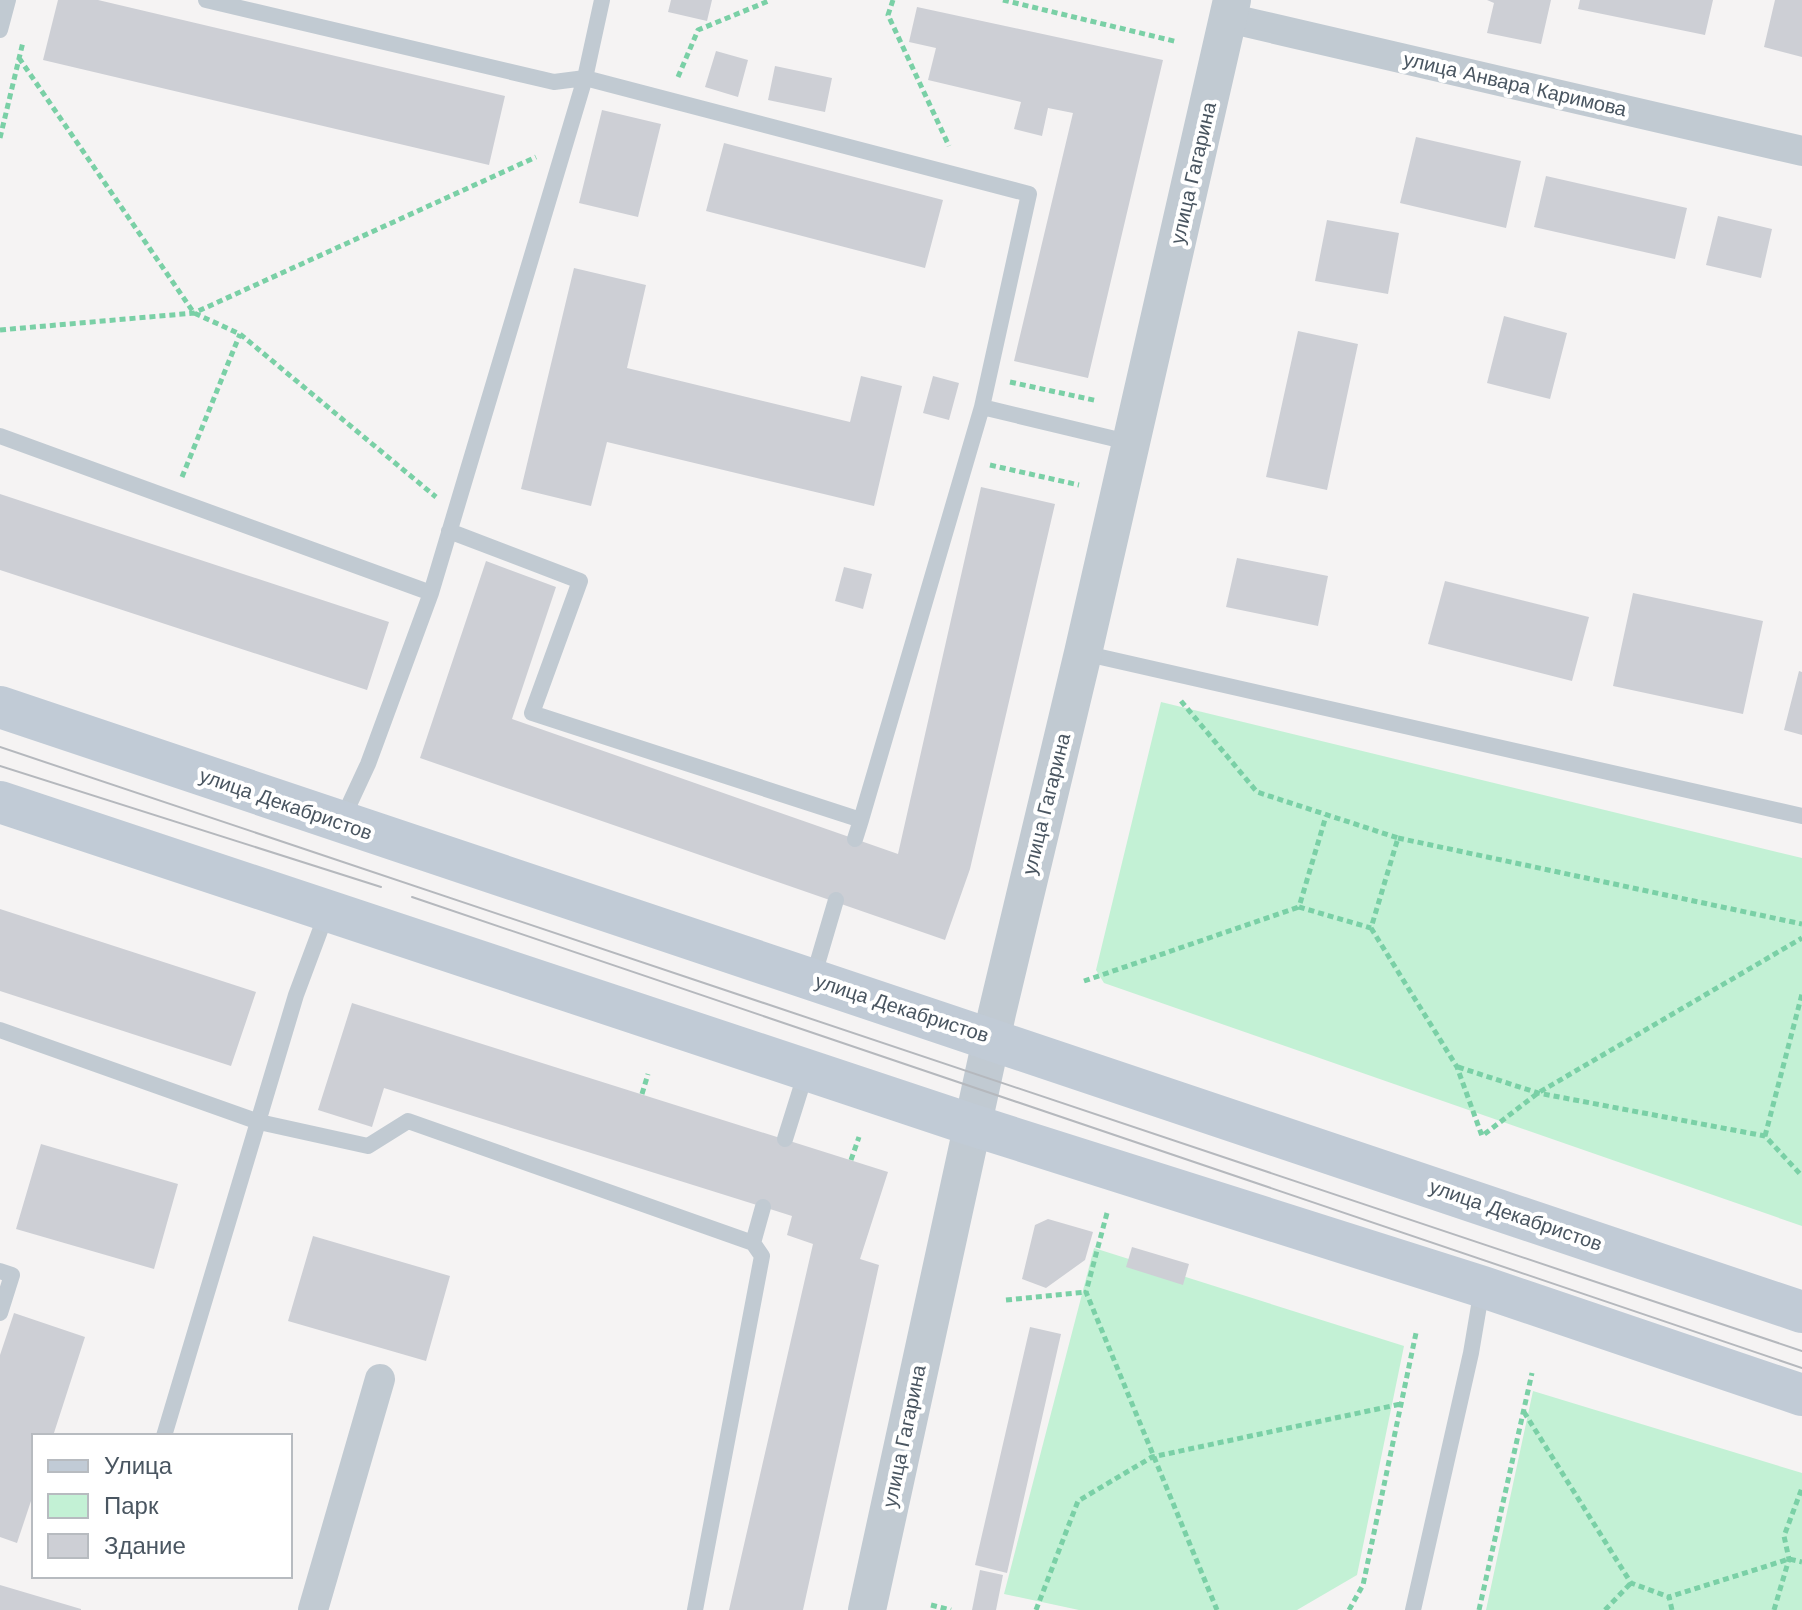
<svg xmlns="http://www.w3.org/2000/svg" width="1802" height="1610" viewBox="0 0 1802 1610" font-family="'Work Sans',sans-serif">
	<style>
		.green { fill: #c3f1d5 }
		.building { fill: #cdcfd5 }
		.lines { fill: none; stroke-linecap: round; stroke-linejoin: round }
		.path { stroke: #7ad0a6; stroke-width: 5; stroke-dasharray: 6 4; stroke-linecap: butt }
		.service { stroke: #c1cad2; stroke-width: 16 }
		.minor { stroke: #c1cad2; stroke-width: 30 }
		.tertiary { stroke: #c1cad2; stroke-width: 38 }
		.secondary { stroke: #c1cbd6; stroke-width: 42 }
		.tram { stroke: #b5b8bd; stroke-width: 2 }
		.labels { text-anchor: middle; stroke-width: 8; stroke-linejoin: round; paint-order: stroke }
		.street-label { font-size: 20px; fill: #4a5661; stroke: #fff }
	</style>
	<rect width="100%" height="100%" fill="#f5f3f3"/>
	<!-- green -->
	<path class="green" d="M 1161,702 L 1802,858 L 1802,1226 L 1104,983 L 1096,970 Z
		M 1094,1248 L 1404,1346 L 1357,1575 L 1297,1610 L 1079,1610 L 1004,1594 Z
		M 1533,1391 L 1802,1473 L 1802,1610 L 1486,1610 Z"/>
	<!-- building -->
	<path class="building" d="M 58,0 L 98,0 L 505,96 L 489,165 L 43,60 Z
		M 671,0 L 712,0 L 707,21 L 668,12 Z
		M 1487,0 L 1551,0 L 1541,44 L 1487,33 L 1494,3 Z
		M 1580,0 L 1713,0 L 1705,35 L 1578,9 Z
		M 1775,0 L 1802,0 L 1802,57 L 1764,47 Z
		M 917,7 L 1163,60 L 1088,378 L 1014,361 L 1073,113 L 1048,108 L 1042,136 L 1014,129 L 1021,102 L 928,80 L 936,48 L 909,42 Z
		M 716,51 L 748,60 L 738,97 L 705,87 Z
		M 775,66 L 832,78 L 825,112 L 768,100 Z
		M 602,110 L 661,124 L 638,217 L 579,203 Z
		M 1416,137 L 1521,161 L 1506,228 L 1400,203 Z
		M 724,143 L 943,200 L 925,268 L 706,211 Z
		M 1546,176 L 1687,208 L 1675,259 L 1534,227 Z
		M 1718,216 L 1772,229 L 1761,278 L 1706,265 Z
		M 1327,220 L 1399,233 L 1388,294 L 1315,281 Z
		M 574,268 L 646,285 L 627,368 L 850,422 L 861,376 L 902,386 L 874,506 L 607,442 L 591,506 L 521,489 Z
		M 1504,316 L 1567,333 L 1550,399 L 1487,383 Z
		M 1298,331 L 1358,344 L 1327,490 L 1266,477 Z
		M 933,376 L 959,383 L 949,420 L 923,413 Z
		M 981,487 L 1055,504 L 970,869 L 945,940 L 420,758 L 486,561 L 556,587 L 512,719 L 898,854 Z
		M 0,494 L 389,622 L 367,690 L 0,570 Z
		M 1237,558 L 1328,576 L 1318,626 L 1226,607 Z
		M 844,567 L 872,574 L 863,609 L 835,601 Z
		M 1445,581 L 1589,617 L 1572,681 L 1428,644 Z
		M 1633,593 L 1763,621 L 1743,714 L 1613,686 Z
		M 1799,671 L 1802,672 L 1802,735 L 1784,730 Z
		M 0,909 L 256,992 L 231,1066 L 0,991 Z
		M 352,1003 L 888,1172 L 860,1259 L 879,1265 L 803,1610 L 729,1610 L 813,1244 L 787,1235 L 792,1216 L 384,1088 L 372,1127 L 318,1110 Z
		M 41,1144 L 178,1184 L 154,1269 L 16,1229 Z
		M 1048,1219 L 1093,1232 L 1085,1260 L 1046,1288 L 1022,1279 L 1035,1225 Z
		M 313,1236 L 450,1276 L 426,1361 L 288,1321 Z
		M 1132,1247 L 1189,1264 L 1183,1285 L 1126,1267 Z
		M 14,1313 L 85,1337 L 53,1436 L 34,1436 L 34,1492 L 17,1543 L 0,1537 L 0,1355 Z
		M 1030,1327 L 1061,1334 L 1007,1573 L 975,1565 Z
		M 980,1570 L 1003,1575 L 996,1610 L 972,1610 Z
		M 0,1585 L 81,1609 L 81,1610 L 0,1610 Z"/>
	<g class="lines">
		<!-- path -->
		<path class="path" d="M 893,0 L 888,15 L 949,146
			M 1003,0 L 1178,42
			M 19,58 L 194,313 L 240,334 L 436,497
			M 678,77 L 698,30 L 771,0
			M 0,138 L 23,42
			M 0,330 L 194,313 L 536,157
			M 1010,382 L 1098,401
			M 990,465 L 1079,485
			M 182,477 L 240,334
			M 1181,701 L 1257,792 L 1398,838 L 1371,928 L 1299,907 L 1326,816
			M 1398,838 L 1802,924
			M 1371,928 L 1457,1067 L 1482,1136 L 1538,1093 L 1802,938
			M 1084,981 L 1299,907
			M 1458,1067 L 1538,1093 L 1765,1136 L 1802,1176
			M 642,1094 L 648,1074
			M 1765,1136 L 1802,994
			M 851,1160 L 859,1137
			M 1107,1213 L 1086,1292 L 1217,1610
			M 1006,1300 L 1086,1292
			M 1524,1412 L 1631,1583 L 1669,1597
			M 931,1605 L 951,1610
			M 1036,1610 L 1078,1501 L 1152,1457 L 1401,1404
			M 1349,1610 L 1363,1585 L 1416,1333
			M 1479,1610 L 1532,1373
			M 1605,1610 L 1631,1583
			M 1672,1610 L 1669,1597 L 1789,1559 L 1802,1562
			M 1774,1610 L 1789,1559 L 1784,1536 L 1802,1488"/>
		<!-- service -->
		<path class="service" d="M 206,0 L 554,82 L 585,78 L 431,593 L 368,764 L 342,820
			M 0,30 L 8,0
			M 982,407 L 1132,443
			M 0,436 L 431,593
			M 449,531 L 580,581 L 532,713 L 861,820 L 982,407 L 1029,194 L 585,78 L 602,0
			M 1083,653 L 1802,816
			M 855,839 L 861,820
			M 813,978 L 836,900
			M 0,1030 L 259,1122 L 368,1146 L 408,1121 L 753,1243 L 762,1256 L 695,1610
			M 785,1139 L 806,1072
			M 753,1243 L 763,1207
			M 0,1271 L 12,1275 L 0,1313
			M 164,1436 L 296,995 L 327,912
			M 1413,1610 L 1471,1353 L 1482,1288"/>
		<!-- minor -->
		<path class="minor" d="M 1228,18 L 1802,151
			M 313,1610 L 380,1379"/>
		<!-- tertiary -->
		<path class="tertiary" d="M 867,1610 L 997,1013 L 1083,653 L 1232,0"/>
		<!-- secondary -->
		<path class="secondary" d="M 0,707 L 1802,1312
			M 0,802 L 972,1125 L 1483,1287 L 1802,1395"/>
		<!-- tram -->
		<path class="tram" d="M 0,747 L 1802,1351
			M 0,766 L 381,887
			M 412,897 L 1802,1368"/>
	</g>
	<g class="labels">
		<!-- street labels -->
		<g class="street-label">
			<text transform="translate(1515 84) rotate(13)" y="7">улица Анвара Каримова</text>
			<text transform="translate(1193 173) rotate(-77)" y="7">улица Гагарина</text>
			<text transform="translate(286 804) rotate(19)" y="7">улица Декабристов</text>
			<text transform="translate(1046 804) rotate(-76)" y="7">улица Гагарина</text>
			<text transform="translate(902 1008) rotate(18)" y="7">улица Декабристов</text>
			<text transform="translate(1516 1215) rotate(19)" y="7">улица Декабристов</text>
			<text transform="translate(904 1436) rotate(-78)" y="7">улица Гагарина</text>
		</g>
	</g>
	<!-- legend -->
	<rect x="32" y="1434" width="260" height="144" fill="#ffffff" stroke="#b7bbc0" stroke-width="2"/>
	<rect x="48" y="1460" width="40" height="12" fill="#c1cbd6" stroke="#b7bbc0" stroke-width="2"/>
	<text x="104" y="1474" font-size="24" fill="#4a5661">Улица</text>
	<rect x="48" y="1494" width="40" height="24" fill="#c3f1d5" stroke="#b7bbc0" stroke-width="2"/>
	<text x="104" y="1514" font-size="24" fill="#4a5661">Парк</text>
	<rect x="48" y="1534" width="40" height="24" fill="#cdcfd5" stroke="#b7bbc0" stroke-width="2"/>
	<text x="104" y="1554" font-size="24" fill="#4a5661">Здание</text>
</svg>
